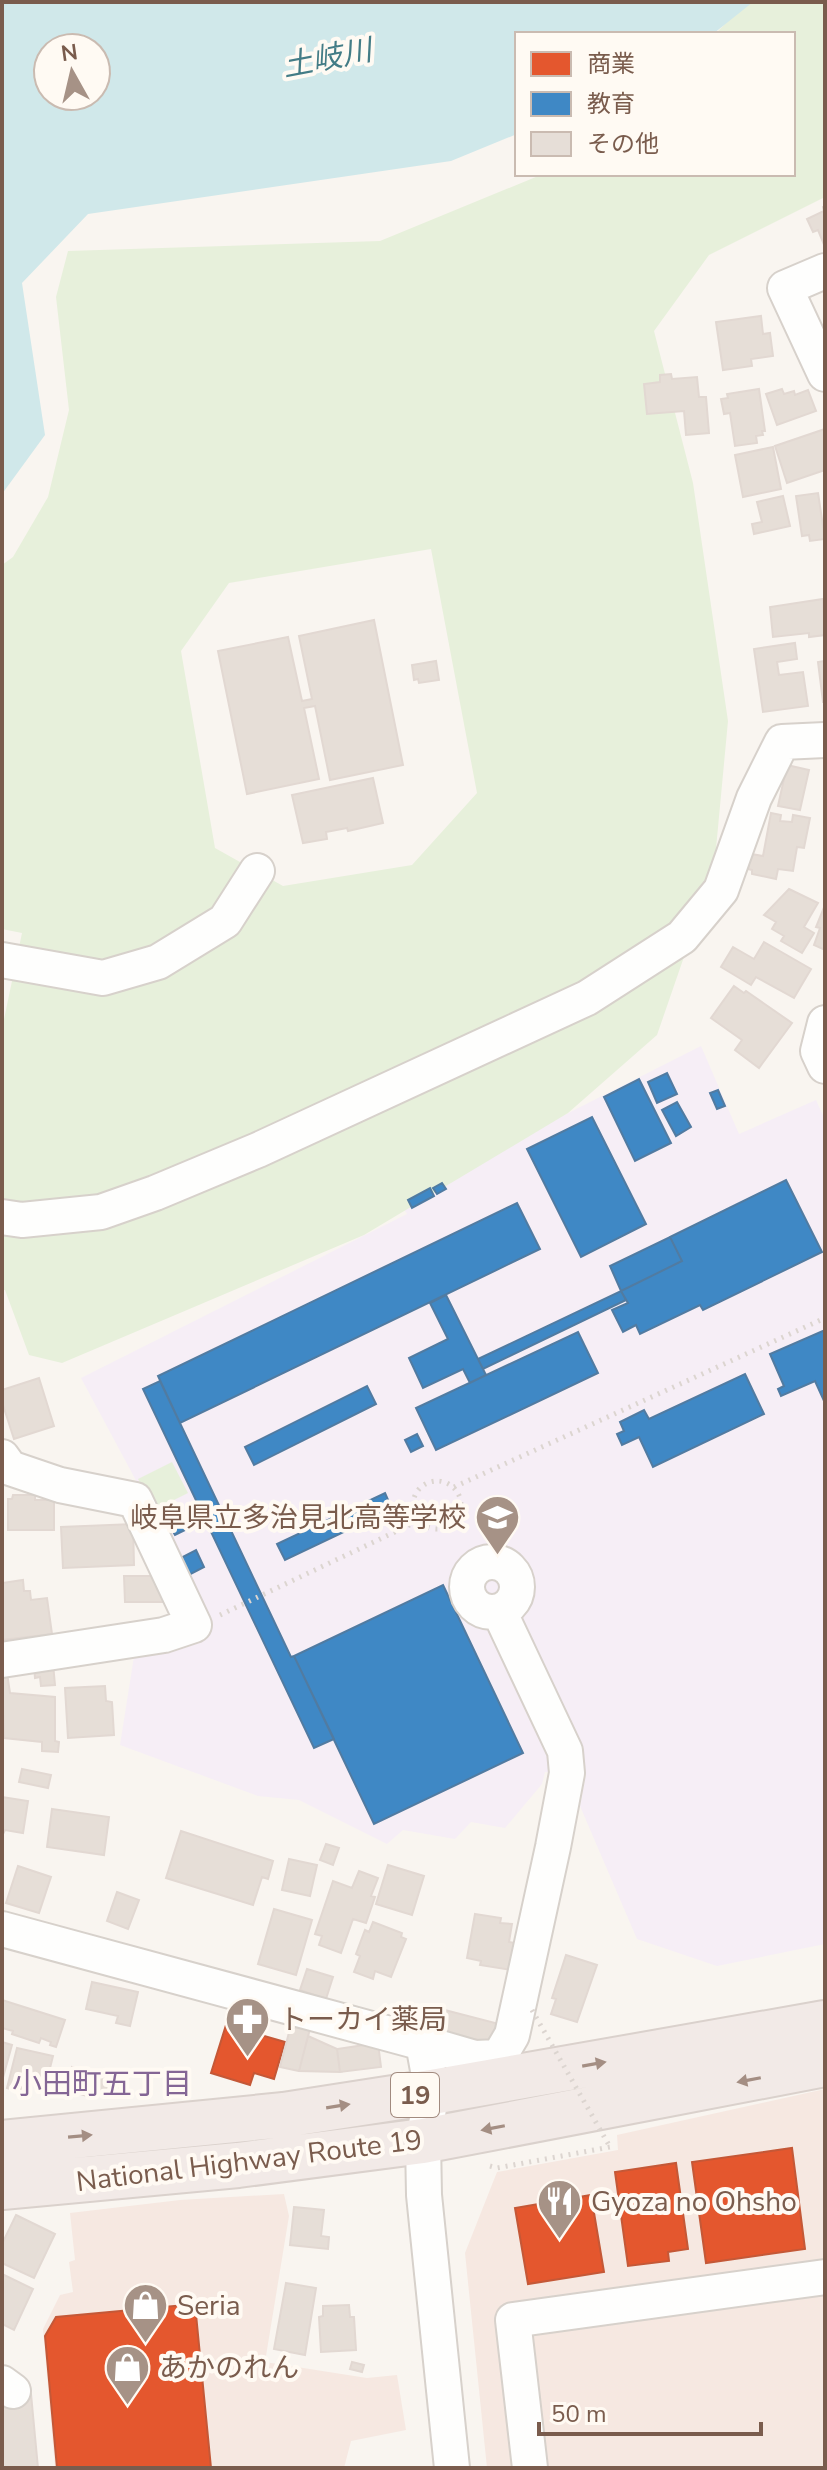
<svg xmlns="http://www.w3.org/2000/svg" width="827" height="2470" viewBox="0 0 827 2470" font-family="'Nunito Sans','Noto Sans JP',sans-serif">
	<style>
		.commercial { fill: #f6e8e1 }
		.education { fill: #f6eef6 }
		.green { fill: #e7f0db; fill-rule: evenodd }
		.water { fill: #d0e8ea; fill-rule: evenodd }
		.shops { fill: #e4572e; stroke: #c45837; stroke-width: 2 }
		.schools { fill: #3f88c5; stroke: #517ba1; stroke-width: 2 }
		.building { fill: #e6ded7; stroke: #e2d8d2; stroke-width: 2 }
		.lines { fill: none; stroke-linecap: round; stroke-linejoin: round }
		.minor-casing { stroke: #d7d1cb; stroke-width: 38 }
		.highway-casing { stroke: #dad1cc; stroke-width: 48 }
		.path { stroke: #dcd5d0; stroke-width: 5; stroke-dasharray: 2 6; stroke-linecap: butt }
		.minor { stroke: #fefefd; stroke-width: 34 }
		.highway { stroke: #f2eae7; stroke-width: 44 }
		.path-bridge { stroke: #dcd5d0; stroke-width: 5; stroke-dasharray: 2 6; stroke-linecap: butt }
		.oneway { fill: #a48e83 }
		.labels { text-anchor: middle; stroke-width: 8; stroke-linejoin: round; paint-order: stroke }
		.shield { fill: #fffaf3; stroke: #a28b7f; stroke-width: 2 }
		.shield-label { font-size: 26px; font-weight: bold; fill: #7a5c4d }
		.poi-label { font-size: 28px; fill: #7a5c4d; stroke: #fffaf3; text-anchor: start }
		.street-label { font-size: 28px; fill: #7a5c4d; stroke: #fffaf3 }
		.water-label { font-size: 30px; font-style: italic; fill: #437c86; stroke: #fffaf3 }
		.neighbourhood-label { font-size: 30px; fill: #846695; stroke: #fffaf3 }
	</style>
	<rect width="100%" height="100%" fill="#f9f5f0"/>
	<!-- commercial -->
	<path class="commercial" d="M 825,2089 L 825,2468 L 487,2468 L 465,2253 L 497,2172 L 618,2150 L 617,2135 Z
		M 284,2194 L 289,2216 L 265,2362 L 367,2378 L 397,2375 L 406,2430 L 351,2441 L 344,2468 L 55,2468 L 43,2329 L 60,2295 L 73,2292 L 69,2262 L 75,2260 L 70,2213 L 180,2200 Z"/>
	<!-- education -->
	<path class="education" d="M 701,1046 L 739,1134 L 816,1100 L 825,1120 L 825,1944 L 717,1966 L 637,1939 L 580,1806 L 586,1775 L 545,1772 L 542,1784 L 505,1828 L 471,1822 L 455,1839 L 403,1830 L 387,1844 L 299,1800 L 258,1796 L 120,1745 L 135,1650 L 202,1631 L 140,1488 L 81,1378 L 407,1214 L 398,1199 Z"/>
	<!-- green -->
	<path class="green" d="M 747,2 L 825,2 L 825,197 L 709,255 L 654,331 L 693,483 L 728,721 L 714,870 L 657,1035 L 568,1113 L 364,1235 L 62,1363 L 29,1355 L 5,1290 L 2,1290 L 2,1029 L 22,933 L 2,929 L 2,565 L 13,557 L 48,497 L 69,410 L 56,297 L 68,251 L 380,241 L 543,174 L 793,174 L 793,34 L 715,34 ZM 431,549 L 477,793 L 412,865 L 283,886 L 215,848 L 181,651 L 229,583 Z
		M 172,1462 L 188,1493 L 154,1510 L 138,1479 Z"/>
	<!-- water -->
	<path class="water" d="M 2,2 L 753,2 L 713,34 L 517,34 L 517,134 L 451,161 L 88,214 L 22,283 L 45,435 L 2,494 ZM 48,48 L 96,48 L 96,96 L 48,96 Z"/>
	<!-- shops -->
	<path class="shops" d="M 226,2025 L 285,2042 L 274,2079 L 254,2073 L 250,2085 L 211,2073 Z
		M 792,2148 L 805,2249 L 706,2263 L 692,2162 Z
		M 676,2163 L 688,2249 L 668,2252 L 669,2261 L 628,2266 L 615,2172 Z
		M 591,2195 L 604,2272 L 528,2284 L 515,2208 Z
		M 195,2304 L 211,2468 L 57,2468 L 45,2336 L 56,2317 Z"/>
	<!-- schools -->
	<path class="schools" d="M 667,1073 L 677,1094 L 657,1103 L 648,1082 Z
		M 639,1079 L 671,1143 L 635,1161 L 604,1097 Z
		M 718,1090 L 725,1106 L 717,1109 L 710,1093 Z
		M 677,1102 L 691,1127 L 676,1136 L 662,1110 Z
		M 592,1117 L 646,1224 L 581,1257 L 527,1149 Z
		M 786,1180 L 822,1252 L 703,1310 L 700,1305 L 640,1334 L 636,1325 L 623,1332 L 612,1310 L 628,1303 L 621,1291 L 682,1261 L 670,1237 Z
		M 442,1183 L 446,1189 L 437,1194 L 433,1188 Z
		M 430,1188 L 434,1196 L 412,1208 L 408,1200 Z
		M 517,1203 L 540,1249 L 180,1423 L 158,1376 Z
		M 670,1237 L 682,1261 L 621,1291 L 610,1266 Z
		M 621,1291 L 626,1300 L 483,1369 L 478,1359 Z
		M 446,1295 L 486,1375 L 470,1383 L 463,1369 L 423,1388 L 409,1358 L 448,1339 L 430,1303 Z
		M 825,1330 L 825,1403 L 815,1381 L 781,1396 L 778,1389 L 784,1386 L 770,1354 Z
		M 578,1332 L 598,1373 L 436,1450 L 416,1408 Z
		M 745,1374 L 764,1414 L 653,1467 L 639,1437 L 622,1445 L 617,1434 L 624,1431 L 620,1422 L 644,1410 L 649,1419 Z
		M 160,1381 L 291,1657 L 294,1656 L 334,1739 L 314,1748 L 143,1389 Z
		M 367,1386 L 376,1404 L 254,1465 L 245,1447 Z
		M 417,1434 L 423,1446 L 411,1452 L 405,1440 Z
		M 385,1493 L 392,1509 L 285,1560 L 277,1544 Z
		M 183,1522 L 187,1529 L 175,1535 L 171,1528 Z
		M 196,1550 L 204,1567 L 185,1577 L 177,1560 Z
		M 443,1585 L 523,1753 L 374,1824 L 294,1656 Z"/>
	<!-- building -->
	<path class="building" d="M 825,206 L 825,247 L 818,230 L 813,232 L 807,219 L 824,211 L 823,207 Z
		M 761,316 L 763,334 L 770,333 L 773,356 L 751,359 L 752,366 L 723,370 L 716,322 Z
		M 671,374 L 672,379 L 697,377 L 699,397 L 706,397 L 709,433 L 686,435 L 684,411 L 647,414 L 644,384 L 660,382 L 660,375 Z
		M 759,389 L 765,431 L 762,431 L 763,435 L 756,436 L 757,443 L 735,446 L 730,413 L 724,414 L 721,399 L 728,398 L 727,394 Z
		M 782,389 L 784,394 L 794,391 L 795,395 L 808,390 L 816,411 L 777,425 L 766,394 Z
		M 825,429 L 825,470 L 787,483 L 775,446 Z
		M 773,447 L 781,489 L 743,497 L 735,455 Z
		M 818,493 L 825,539 L 810,541 L 809,535 L 802,536 L 796,496 Z
		M 783,496 L 790,526 L 754,534 L 752,524 L 762,522 L 757,502 Z
		M 823,599 L 825,635 L 809,637 L 809,633 L 773,637 L 770,607 Z
		M 374,620 L 403,765 L 330,780 L 315,706 L 304,708 L 319,779 L 247,794 L 218,651 L 288,637 L 302,701 L 312,699 L 299,636 Z
		M 795,643 L 797,659 L 777,662 L 779,675 L 803,672 L 808,706 L 763,712 L 754,649 Z
		M 436,661 L 439,680 L 419,683 L 418,679 L 414,680 L 412,665 Z
		M 825,661 L 825,702 L 823,702 L 818,662 Z
		M 787,765 L 809,770 L 800,810 L 778,806 Z
		M 373,778 L 383,823 L 348,831 L 347,828 L 326,832 L 327,839 L 303,843 L 292,795 Z
		M 771,813 L 781,815 L 780,821 L 792,822 L 793,815 L 810,818 L 804,848 L 797,847 L 793,871 L 778,869 L 776,879 L 752,874 L 752,870 L 748,869 L 751,854 L 763,856 Z
		M 789,889 L 818,903 L 804,927 L 814,933 L 802,953 L 781,941 L 784,936 L 772,929 L 776,922 L 764,915 Z
		M 825,905 L 825,950 L 814,945 L 820,928 L 816,927 Z
		M 764,942 L 811,969 L 794,998 L 756,977 L 751,985 L 721,967 L 733,947 L 754,959 Z
		M 734,986 L 744,993 L 746,991 L 792,1023 L 759,1068 L 735,1050 L 742,1040 L 711,1018 Z
		M 39,1378 L 54,1426 L 14,1439 L 2,1402 L 2,1390 Z
		M 13,1495 L 35,1495 L 35,1500 L 54,1500 L 54,1530 L 8,1530 L 8,1499 L 12,1499 Z
		M 133,1524 L 134,1565 L 63,1568 L 61,1527 Z
		M 124,1576 L 157,1576 L 166,1602 L 125,1602 Z
		M 23,1580 L 24,1591 L 30,1591 L 31,1600 L 47,1598 L 52,1634 L 2,1640 L 2,1583 Z
		M 53,1664 L 55,1685 L 41,1686 L 40,1677 L 35,1678 L 34,1666 Z
		M 2,1673 L 7,1673 L 10,1693 L 55,1697 L 55,1741 L 59,1742 L 58,1752 L 42,1751 L 42,1742 L 4,1738 Z
		M 105,1686 L 106,1701 L 112,1702 L 114,1735 L 68,1738 L 65,1688 Z
		M 22,1769 L 51,1775 L 48,1788 L 19,1782 Z
		M 2,1797 L 28,1801 L 23,1833 L 5,1830 L 2,1836 Z
		M 52,1809 L 109,1817 L 104,1855 L 47,1847 Z
		M 181,1831 L 273,1861 L 268,1879 L 262,1877 L 253,1905 L 166,1878 Z
		M 326,1844 L 339,1848 L 333,1865 L 320,1860 Z
		M 289,1859 L 317,1865 L 310,1896 L 282,1890 Z
		M 388,1865 L 424,1876 L 412,1915 L 376,1904 Z
		M 18,1866 L 51,1877 L 39,1913 L 6,1903 Z
		M 359,1871 L 378,1878 L 371,1896 L 375,1897 L 366,1923 L 353,1919 L 341,1953 L 319,1945 L 322,1936 L 315,1934 L 333,1881 L 352,1888 Z
		M 117,1892 L 139,1900 L 128,1929 L 107,1921 Z
		M 274,1909 L 312,1920 L 296,1975 L 258,1964 Z
		M 475,1914 L 501,1918 L 500,1923 L 512,1924 L 509,1942 L 515,1943 L 511,1970 L 480,1965 L 481,1961 L 467,1958 Z
		M 373,1922 L 402,1933 L 401,1937 L 406,1939 L 391,1977 L 375,1971 L 373,1979 L 354,1972 L 360,1956 L 356,1954 L 365,1930 L 369,1932 Z
		M 566,1955 L 597,1965 L 577,2022 L 551,2014 L 556,1999 L 552,1998 Z
		M 307,1969 L 333,1977 L 326,1999 L 300,1990 Z
		M 92,1982 L 138,1992 L 130,2026 L 116,2023 L 118,2016 L 86,2009 Z
		M 2,2000 L 65,2020 L 56,2047 L 50,2045 L 51,2042 L 41,2038 L 39,2043 L 12,2034 L 13,2031 L 2,2028 Z
		M 441,2009 L 503,2025 L 488,2046 L 435,2031 Z
		M 292,2021 L 311,2025 L 299,2071 L 280,2067 Z
		M 308,2036 L 337,2049 L 340,2072 L 299,2071 Z
		M 2,2042 L 12,2045 L 2,2081 Z
		M 378,2043 L 381,2067 L 340,2072 L 337,2049 Z
		M 17,2048 L 53,2056 L 46,2084 L 23,2078 L 21,2086 L 30,2088 L 29,2094 L 7,2088 Z
		M 72,2067 L 111,2079 L 106,2095 L 92,2091 L 90,2097 L 65,2089 Z
		M 294,2207 L 324,2210 L 321,2236 L 329,2237 L 328,2249 L 290,2245 Z
		M 16,2215 L 55,2234 L 34,2278 L 2,2263 L 2,2244 Z
		M 2,2274 L 33,2289 L 14,2330 L 2,2324 Z
		M 286,2283 L 316,2288 L 305,2355 L 274,2349 Z
		M 349,2305 L 350,2317 L 354,2317 L 356,2350 L 321,2352 L 319,2317 L 323,2316 L 323,2306 Z
		M 352,2362 L 364,2365 L 362,2372 L 350,2369 Z
		M 2,2375 L 31,2394 L 38,2468 L 2,2468 Z"/>
	<g class="lines">
		<defs>
			<path id="minor" d="M 825,271 L 785,288 L 825,374
				M 2,960 L 103,978 L 158,962 L 225,921 L 257,871
				M 825,1023 L 818,1051 L 825,1066
				M 2,1217 L 22,1220 L 101,1212 L 155,1193 L 258,1150 L 587,998 L 682,937 L 721,890 L 754,798 L 782,742 L 825,740
				M 2,1457 L 10,1468 L 60,1485 L 135,1500 L 194,1625 L 164,1635 L 2,1660
				M467 1587a25 25 0 1 1 50 0a25 25 0 1 1-50 0Z
				M 2,1929 L 423,2043 L 432,2092 L 423,2141 L 424,2195 L 452,2468
				M 423,2043 L 475,2058 L 499,2057 L 512,2035 L 553,1847 L 567,1773 L 565,1751 L 499,1611
				M 2,2383 L 13,2391
				M 530,2468 L 513,2320 L 825,2277"/>
			<path id="highway" d="M 2,2143 L 284,2115 L 432,2092 L 825,2023
				M 2,2187 L 238,2165 L 423,2141 L 825,2064"/>
		</defs>
		<!-- minor casing -->
		<use href="#minor" class="minor-casing"/>
		<!-- highway casing -->
		<use href="#highway" class="highway-casing"/>
		<!-- path -->
		<path class="path" d="M413 1505a24 24 0 1 1 48 0a24 24 0 1 1-48 0Z
			M 454,1487 L 825,1318
			M 220,1615 L 418,1521
			M 490,2166 L 497,2168 L 610,2147"/>
		<!-- minor -->
		<use href="#minor" class="minor"/>
		<!-- highway -->
		<use href="#highway" class="highway"/>
		<!-- path-bridge -->
		<path class="path-bridge" d="M 532,2010 L 610,2147"/>
	</g>
	<!-- one-way arrows -->
	<defs><path id="oneway-solid" d="M-6-.8H1V-3.2L6.5 0L1 3.2V.8H-6Z" transform="scale(2)"/></defs>
	<g class="oneway">
		<use href="#oneway-solid" transform="translate(594 2064) rotate(-10)"/>
		<use href="#oneway-solid" transform="translate(749 2080) rotate(169)"/>
		<use href="#oneway-solid" transform="translate(338 2106) rotate(-9)"/>
		<use href="#oneway-solid" transform="translate(493 2128) rotate(169)"/>
		<use href="#oneway-solid" transform="translate(80 2136) rotate(-5)"/>
	</g>
	<!-- icons -->
	<defs>
		<symbol id="school-pin" viewBox="-11 -11 22 30"><path d="M0 17L-7.5 6A9.5 9.5 0 1 1 7.5 6Z" fill="#a69286" stroke="#fffaf3"/><path d="M0-5L7-2L0 1L-7-2ZM-4 1L0 2.5L4 1V4Q0 6-4 4Z" fill="#fff"/></symbol>
		<symbol id="pharmacy-pin" viewBox="-11 -11 22 30"><path d="M0 17L-7.5 6A9.5 9.5 0 1 1 7.5 6Z" fill="#a69286" stroke="#fffaf3"/><path d="M-2-6h4v4h4v4h-4v4h-4v-4h-4v-4h4Z" fill="#fff"/></symbol>
		<symbol id="restaurant-pin" viewBox="-11 -11 22 30"><path d="M0 17L-7.5 6A9.5 9.5 0 1 1 7.5 6Z" fill="#a69286" stroke="#fffaf3"/><path d="M-5-6h1v4h1v-4h1v4h1v-4h1v5L-1.5 .5V6h-2V.5L-5-1ZM5-6V6H3V1.5H1.5Q1.5-4 5-6Z" fill="#fff"/></symbol>
		<symbol id="shop-pin" viewBox="-11 -11 22 30"><path d="M0 17L-7.5 6A9.5 9.5 0 1 1 7.5 6Z" fill="#a69286" stroke="#fffaf3"/><path d="M-5-2.5h2.3a2.7 3.5 0 0 1 5.4 0H5L5.5 6h-11ZM-1.5-2.5h3a1.5 2.3 0 0 0-3 0Z" fill="#fff"/></symbol>
	</defs>
	<g fill-rule="evenodd">
		<use href="#school-pin" x="472" y="1492" width="51" height="69"/>
		<use href="#pharmacy-pin" x="222" y="1994" width="51" height="69"/>
		<use href="#restaurant-pin" x="534" y="2176" width="51" height="69"/>
		<use href="#shop-pin" x="120" y="2280" width="51" height="69"/>
		<use href="#shop-pin" x="102" y="2342" width="51" height="69"/>
	</g>
	<g class="labels">
		<!-- shield labels -->
		<rect class="shield" x="391" y="2073" width="48" height="44" rx="6"/>
		<g class="shield-label">
			<text x="415" y="2104">19</text>
		</g>
		<!-- poi labels -->
		<g class="poi-label">
			<text x="466" y="1527" text-anchor="end">岐阜県立多治見北高等学校</text>
			<text x="279" y="2029">トーカイ薬局</text>
			<text x="591" y="2211">Gyoza no Ohsho</text>
			<text x="177" y="2315">Seria</text>
			<text x="159" y="2377">あかのれん</text>
		</g>
		<!-- street labels -->
		<g class="street-label">
			<text transform="translate(249 2160) rotate(-7)" y="10">National Highway Route 19</text>
		</g>
		<!-- water labels -->
		<g class="water-label">
			<text transform="translate(327 58) rotate(-11)" y="10">土岐川</text>
		</g>
		<!-- neighbourhood labels -->
		<g class="neighbourhood-label">
			<text x="102" y="2094">小田町五丁目</text>
		</g>
	</g>
	<!-- border -->
	<rect width="827" height="2470" fill="none" stroke="#7a5c4d" stroke-width="8"/>
	<!-- legend -->
	<rect x="515" y="32" width="280" height="144" fill="#fffaf3" stroke="#cabbb1" stroke-width="2"/>
	<rect x="531" y="52" width="40" height="24" fill="#e4572e" stroke="#cabbb1" stroke-width="2"/>
	<text x="587" y="72" font-size="24" fill="#7a5c4d">商業</text>
	<rect x="531" y="92" width="40" height="24" fill="#3f88c5" stroke="#cabbb1" stroke-width="2"/>
	<text x="587" y="112" font-size="24" fill="#7a5c4d">教育</text>
	<rect x="531" y="132" width="40" height="24" fill="#e6ded7" stroke="#cabbb1" stroke-width="2"/>
	<text x="587" y="152" font-size="24" fill="#7a5c4d">その他</text>
	<!-- north arrow -->
	<g transform="translate(72 72) rotate(352)"><circle r="38" fill="#fffaf3" stroke="#cabbb1" stroke-width="2"/>
	<path d="M0-6L14 30L0 20L-14 30Z" fill="#a69286"/>
	<text y="-12" font-size="22" font-weight="bold" text-anchor="middle" fill="#7a5c4d">N</text>
	</g>
	<!-- scale -->
	<path d="M539 2422v12h222v-12" fill="none" stroke="#7a5c4d" stroke-width="4"/>
	<text x="551" y="2422" font-size="24" fill="#7a5c4d" stroke="#fffaf3" stroke-width="6" paint-order="stroke">50 m</text>
</svg>
